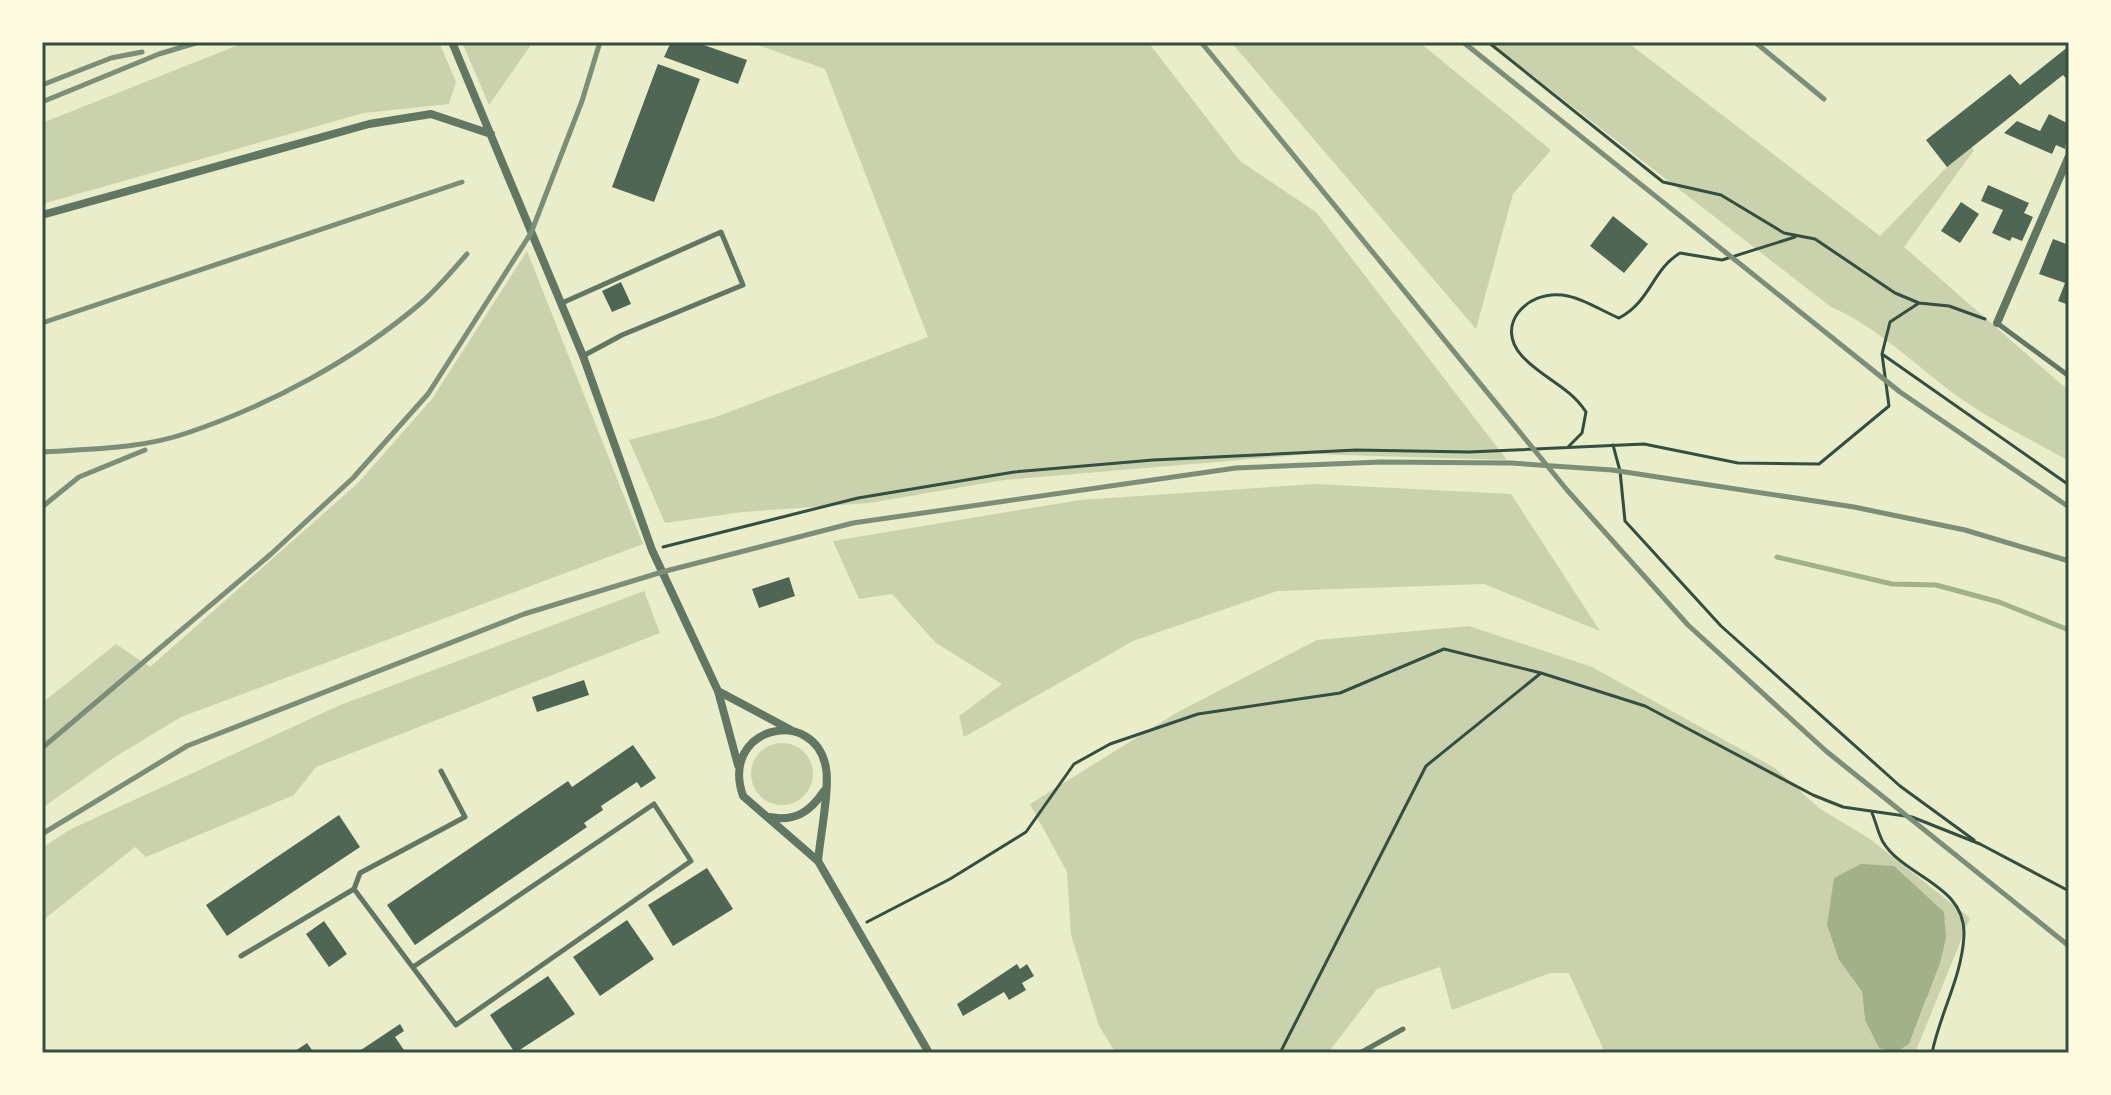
<svg xmlns="http://www.w3.org/2000/svg" width="2111" height="1095" viewBox="0 0 2111 1095" font-family="'Golos Text',sans-serif">
	<style>
		.green { fill: #cad2ad }
		.water { fill: #a3b18a }
		.lines { fill: none; stroke-linecap: round; stroke-linejoin: round }
		.stream { stroke: #a3b18a; stroke-width: 5 }
		.building { fill: #4f6655 }
		.path { stroke: #344e41; stroke-width: 3 }
		.service { stroke: #617663; stroke-width: 5 }
		.minor { stroke: #617663; stroke-width: 8 }
		.rail { stroke: #7c8e77; stroke-width: 5 }
		.neatline { fill: none; stroke: #344e41; stroke-width: 3 }
	</style>
	<rect width="100%" height="100%" fill="#e9edc9"/>
	<!-- green -->
	<path class="green" d="M 246,42 L 439,42 L 456,82 L 449,104 L 364,113 L 42,204 L 42,123 Z
		M 462,42 L 533,42 L 489,105 Z
		M 749,42 L 1148,42 L 1240,161 L 1316,212 L 1507,460 L 1311,454 L 1004,480 L 869,503 L 742,512 L 665,523 L 629,440 L 713,418 L 928,337 L 825,69 Z
		M 1231,42 L 1419,42 L 1551,150 L 1513,194 L 1476,329 Z
		M 1489,42 L 1627,42 L 1880,236 L 1947,167 L 1972,147 L 1974,150 L 1904,247 L 2069,391 L 2069,461 C 2031,440 1993,421 1957,396 C 1915,365 1879,328 1831,307 Z
		M 527,251 L 643,544 L 181,717 L 115,757 L 42,808 L 42,703 L 116,644 L 150,667 L 358,483 L 432,399 Z
		M 1315,484 L 1511,494 L 1600,631 L 1484,584 L 1277,591 L 1133,641 L 964,737 L 959,716 L 1002,684 L 936,643 L 892,594 L 859,599 L 833,541 L 1080,500 Z
		M 644,591 L 660,633 L 316,767 L 294,795 L 146,857 L 135,847 L 42,921 L 42,848 L 69,830 L 338,706 Z
		M 1469,626 L 1592,667 L 1775,768 L 1819,808 L 1870,839 L 1970,918 L 1915,1053 L 1895,1053 L 1909,1044 L 1927,998 L 1839,960 L 1862,993 L 1865,1020 L 1879,1048 L 1893,1053 L 1605,1053 L 1569,973 L 1550,973 L 1452,1010 L 1440,967 L 1377,989 L 1328,1053 L 1116,1053 L 1099,1026 L 1071,935 L 1067,872 L 1030,804 L 1176,713 L 1317,640 Z
		M751 774a31 31 0 1 1 62 0a31 31 0 1 1-62 0Z"/>
	<!-- water -->
	<path class="water" d="M 1861,864 L 1894,866 L 1944,912 L 1946,938 L 1940,963 L 1909,1044 L 1895,1053 L 1879,1048 L 1865,1020 L 1862,992 L 1839,960 L 1827,925 L 1834,878 Z"/>
	<g class="lines">
		<!-- stream -->
		<path class="stream" d="M 1777,557 L 1892,584 L 1936,585 L 1999,602 L 2069,630"/>
	</g>
	<!-- building -->
	<path class="building" d="M 671,42 L 695,42 L 747,60 L 738,84 L 664,57 Z
		M 2069,46 L 2069,81 L 2063,75 L 1947,167 L 1926,140 L 2010,74 L 2020,85 Z
		M 658,64 L 700,79 L 654,202 L 612,187 Z
		M 2049,114 L 2069,124 L 2065,149 L 2056,145 L 2052,154 L 2004,133 L 2017,121 L 2040,131 Z
		M 1988,185 L 2029,203 L 2024,213 L 2033,217 L 2022,241 L 2012,237 L 2010,241 L 1992,233 L 2003,210 L 1981,201 Z
		M 1961,202 L 1979,214 L 1960,243 L 1941,231 Z
		M 1613,216 L 1648,244 L 1624,273 L 1590,246 Z
		M 2053,239 L 2069,245 L 2069,305 L 2058,301 L 2065,283 L 2039,274 Z
		M 621,282 L 631,304 L 612,312 L 602,291 Z
		M 789,577 L 795,596 L 759,608 L 752,589 Z
		M 584,680 L 589,695 L 537,712 L 532,697 Z
		M 633,745 L 656,778 L 641,788 L 637,782 L 601,806 L 603,810 L 584,823 L 587,827 L 415,945 L 387,905 L 568,781 L 572,787 Z
		M 339,815 L 360,847 L 227,936 L 206,905 Z
		M 707,868 L 733,909 L 673,946 L 648,905 Z
		M 627,920 L 654,959 L 600,996 L 573,957 Z
		M 324,921 L 347,954 L 329,967 L 306,934 Z
		M 1017,964 L 1020,969 L 1027,964 L 1034,976 L 1022,983 L 1026,990 L 1009,1000 L 1004,992 L 963,1016 L 957,1004 Z
		M 548,976 L 575,1014 L 515,1053 L 490,1015 Z
		M 400,1024 L 404,1031 L 395,1037 L 406,1053 L 363,1053 L 361,1050 Z
		M 307,1043 L 314,1053 L 292,1053 Z"/>
	<g class="lines">
		<!-- path -->
		<path class="path" d="M 1488,42 L 1663,182 L 1721,195 L 1784,233 L 1815,239 L 1895,293 L 1919,303 L 1949,306 L 1985,319
			M 1882,354 L 2069,485
			M 1613,445 L 1620,471 L 1625,521 L 1721,626 L 1900,786 L 1974,840
			M 1568,447 L 1582,433 L 1586,412 C 1569,386 1542,378 1522,356 C 1494,325 1527,291 1562,295 C 1581,297 1602,311 1619,318 C 1651,301 1652,270 1680,253 L 1722,260 L 1795,237
			M 663,547 L 858,498 L 1014,472 L 1153,460 L 1356,450 L 1469,452 L 1644,444 L 1738,463 L 1819,464 L 1889,406 L 1882,354 L 1890,322 L 1919,303
			M 1872,813 C 1876,822 1878,833 1883,842 C 1904,877 1966,885 1964,935 C 1962,977 1940,1013 1932,1053
			M 867,922 L 950,879 L 1026,832 L 1074,764 L 1110,744 L 1198,714 L 1340,693 L 1444,649 L 1541,673
			M 1280,1053 L 1426,766 L 1541,673 L 1645,706 L 1813,795 L 1843,807 L 1912,817 L 1980,844 L 2069,891"/>
		<!-- service -->
		<path class="service" d="M 562,303 L 721,232 L 743,285 L 622,335 L 583,356
			M 1997,323 L 2069,376
			M 354,889 L 360,873 L 465,817 L 441,771
			M 241,956 L 354,889 L 456,1025 L 691,861 L 654,804 L 413,967
			M 1360,1053 L 1403,1029"/>
		<!-- minor -->
		<path class="minor" d="M 452,42 L 583,356 L 652,550 L 718,691 L 738,765
			M 42,215 L 369,124 L 431,114 L 491,134
			M 1997,323 L 2069,156
			M 718,691 L 791,730
			M 769,817 C 795,822 810,812 824,791
			M 818,861 C 820,838 830,788 826,768 C 815,705 719,726 743,796 L 818,861 L 929,1053"/>
		<!-- rail -->
		<path class="rail" d="M 1201,42 L 1567,490 L 1688,625 L 1826,751 L 2069,946
			M 1463,42 L 1900,392 L 2069,507
			M 1755,42 L 1824,99
			M 42,85 L 111,58 L 142,52
			M 42,102 L 159,54 L 199,42
			M 42,323 L 462,182
			M 42,452 C 90,449 141,449 187,433 C 270,405 354,360 421,303 C 437,289 452,271 467,254
			M 42,507 L 79,477 L 145,450
			M 42,748 L 271,554 L 353,478 L 428,394 L 531,233 L 582,101 L 600,42
			M 42,834 L 187,746 L 524,614 L 662,572 L 853,523 L 1236,468 L 1381,462 L 1511,463 L 1612,470 L 1854,507 L 1965,530 L 2069,561"/>
	</g>
	<!-- border -->
	<rect width="2111" height="1095" fill="none" stroke="#fefae0" stroke-width="88"/>
	<rect x="44" y="44" width="2023" height="1007" class="neatline"/>
</svg>
